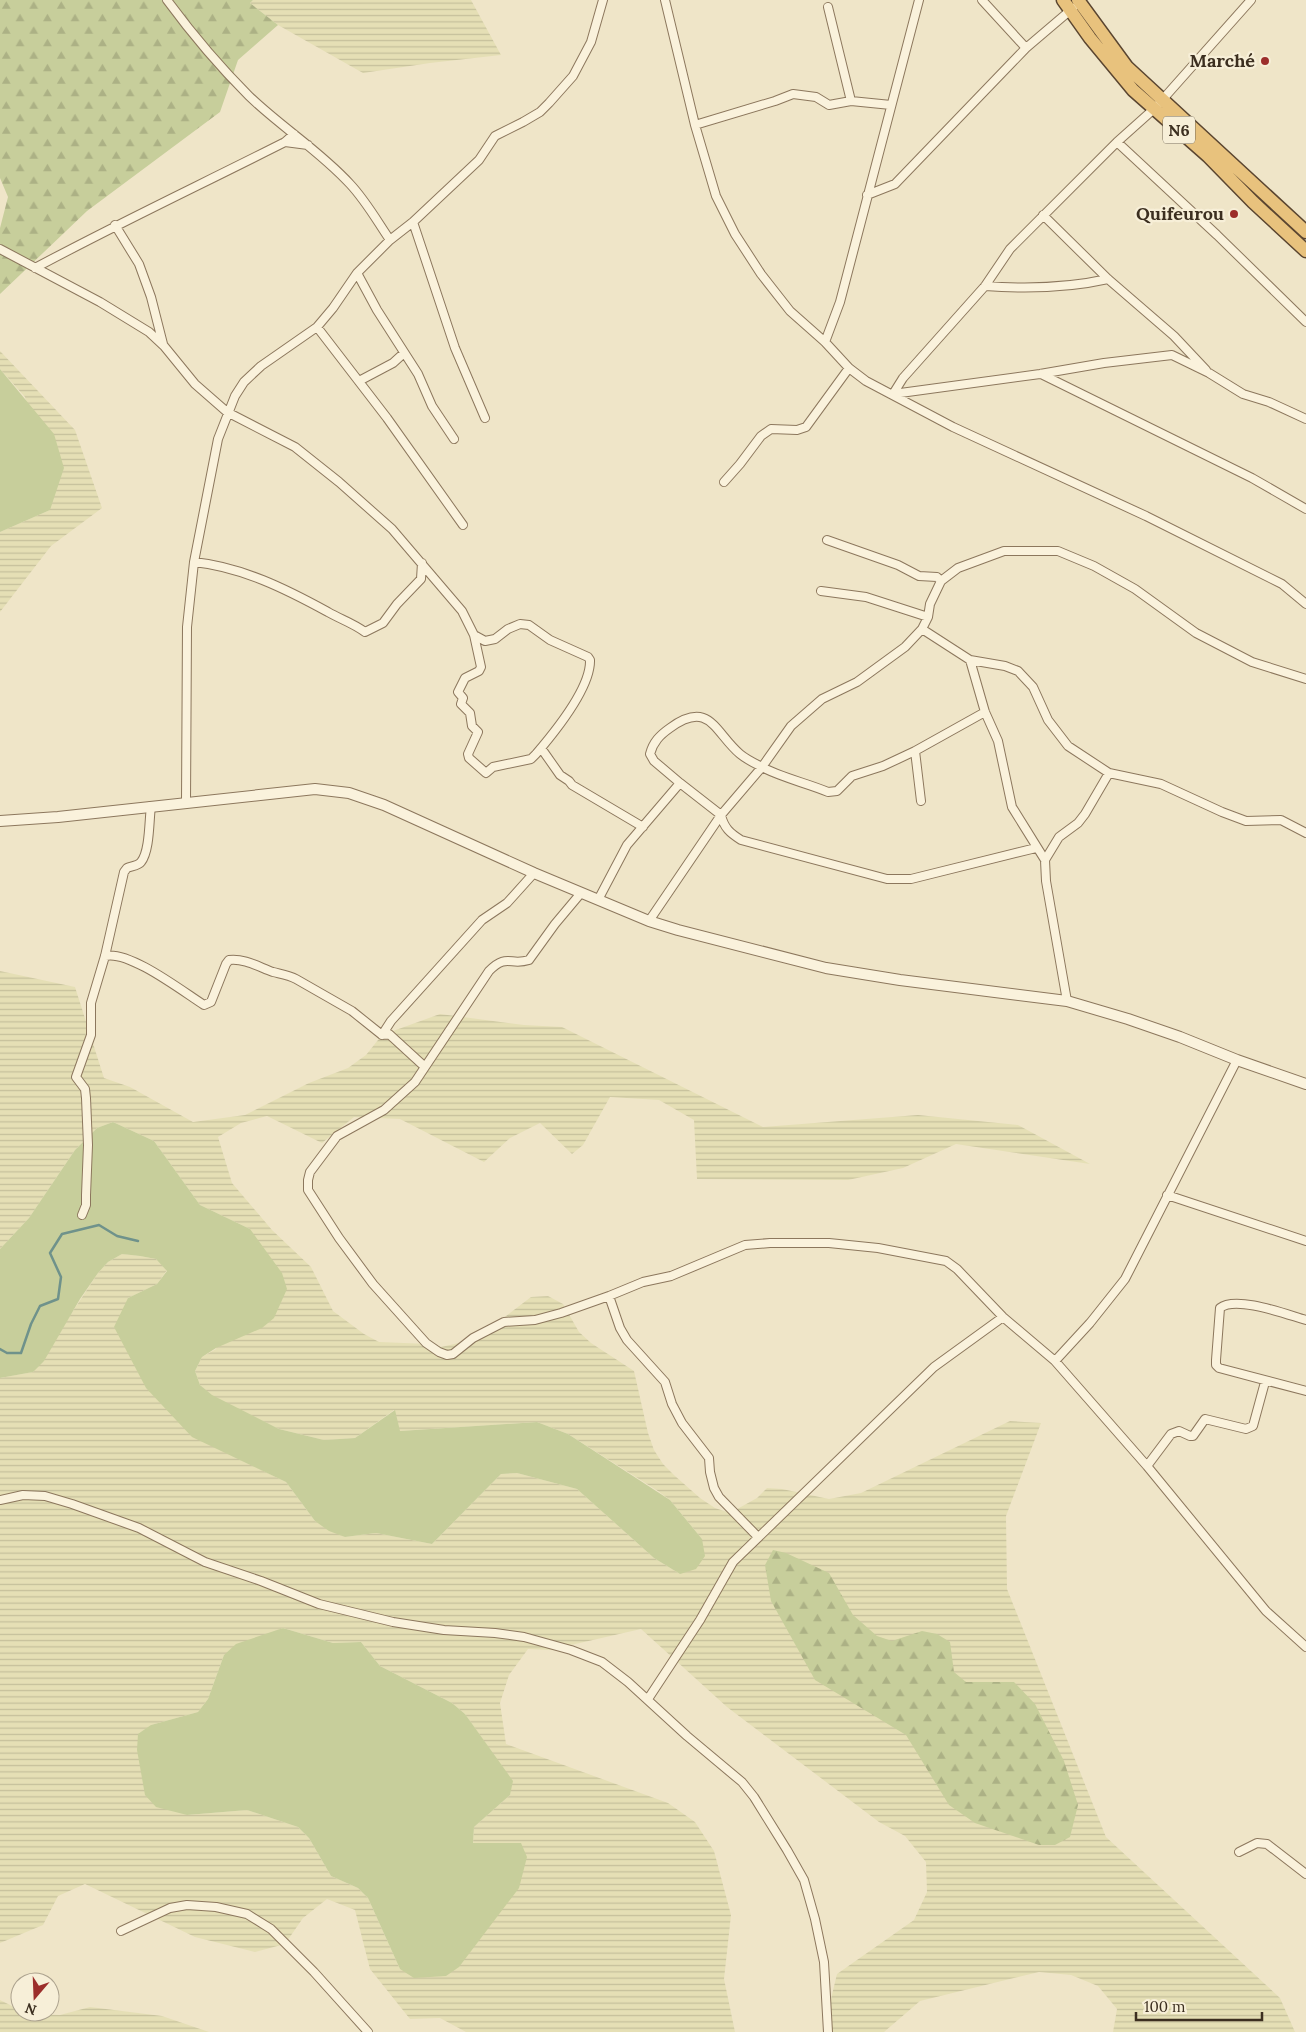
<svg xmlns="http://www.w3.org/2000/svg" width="1306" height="2032" viewBox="0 0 1306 2032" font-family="Lora,serif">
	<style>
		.farmland { fill: url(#farmland-rules); fill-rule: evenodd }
		.grass { fill: #c7ce9b }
		.forest { fill: url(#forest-firs) }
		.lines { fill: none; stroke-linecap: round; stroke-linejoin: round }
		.stream { stroke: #6f928b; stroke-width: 2.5 }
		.minor-casing { stroke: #8c775d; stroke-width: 10 }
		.tertiary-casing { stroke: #8c775d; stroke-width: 12 }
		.trunk-casing { stroke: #5a4530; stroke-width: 15 }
		.minor { stroke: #faf2dc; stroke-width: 8 }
		.tertiary { stroke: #faf2dc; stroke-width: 10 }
		.trunk { stroke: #e8c27d; stroke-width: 12 }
		.poi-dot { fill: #9c2e2b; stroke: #f7efd8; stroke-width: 2 }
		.labels { text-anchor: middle; stroke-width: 4.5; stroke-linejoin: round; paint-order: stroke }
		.shield { fill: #f7efd8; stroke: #746957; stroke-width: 1 }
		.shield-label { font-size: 16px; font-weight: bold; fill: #3c2f20 }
		.poi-label { font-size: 18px; font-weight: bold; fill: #3c2f20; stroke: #f7efd8; text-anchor: end }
	</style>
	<defs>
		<pattern id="farmland-rules" width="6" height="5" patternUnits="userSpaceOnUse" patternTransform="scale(1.25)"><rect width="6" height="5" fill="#e5dfb5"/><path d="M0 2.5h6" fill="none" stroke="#c5c09b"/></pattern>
		<pattern id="forest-firs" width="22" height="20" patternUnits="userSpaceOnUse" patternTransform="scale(1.25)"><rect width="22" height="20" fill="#c7ce9b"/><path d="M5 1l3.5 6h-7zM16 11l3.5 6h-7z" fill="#acb185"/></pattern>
	</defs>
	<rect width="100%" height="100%" fill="#efe5c8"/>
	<!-- farmland -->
	<path class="farmland" d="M 253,0 L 471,0 L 501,55 L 430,63 L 363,73 L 278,25 L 250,3 Z
		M 0,351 L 75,430 L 102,508 L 51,546 L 0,612 L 0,532 L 50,510 L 25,397 L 0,369 Z
		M 0,971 L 75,987 L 104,1078 L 130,1087 L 193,1122 L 245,1115 L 309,1083 L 348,1068 L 366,1055 L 382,1035 L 440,1014 L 524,1025 L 562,1027 L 763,1127 L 918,1115 L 1018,1125 L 1090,1164 L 956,1144 L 903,1168 L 848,1180 L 697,1179 L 694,1120 L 659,1100 L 610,1097 L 583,1145 L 572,1154 L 540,1123 L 510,1138 L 484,1162 L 400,1119 L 354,1117 L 322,1143 L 267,1116 L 241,1123 L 218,1137 L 232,1183 L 272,1230 L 311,1267 L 333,1311 L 364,1334 L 379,1342 L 429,1344 L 441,1347 L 476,1339 L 531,1297 L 548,1296 L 563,1304 L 579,1332 L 591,1343 L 634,1371 L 648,1433 L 654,1450 L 663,1464 L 675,1476 L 700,1498 L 715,1508 L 730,1513 L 757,1498 L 767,1488 L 782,1489 L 829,1499 L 861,1493 L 1010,1421 L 1041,1423 L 1006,1516 L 1007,1589 L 1106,1837 L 1280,1998 L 1295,2032 L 1113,2032 L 1117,2009 L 1098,1986 L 1071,1975 L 1039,1972 L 920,2001 L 884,2032 L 823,2032 L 837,1974 L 914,1920 L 927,1892 L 926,1862 L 905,1836 L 879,1822 L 727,1707 L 641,1629 L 549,1650 L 528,1649 L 509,1675 L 500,1703 L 506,1744 L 668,1803 L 695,1822 L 714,1851 L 731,1915 L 724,1979 L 735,2032 L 466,2032 L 440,2018 L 410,2019 L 370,1969 L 355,1910 L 327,1899 L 303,1918 L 285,1944 L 255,1952 L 195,1937 L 85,1884 L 58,1896 L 43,1925 L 0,1943 L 0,1378 L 33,1372 L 98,1273 L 108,1262 L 122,1254 L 140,1256 L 156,1259 L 167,1270 L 157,1284 L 128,1298 L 192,1436 L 286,1482 L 315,1521 L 345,1537 L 376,1533 L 432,1544 L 501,1474 L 517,1473 L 577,1489 L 654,1558 L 680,1574 L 702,1539 L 670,1500 L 658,1491 L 568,1434 L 537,1422 L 399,1431 L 394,1410 L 355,1438 L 324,1440 L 279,1429 L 212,1396 L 200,1385 L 195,1371 L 202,1357 L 216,1349 L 250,1229 L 200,1205 L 154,1141 L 113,1122 L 97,1128 L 75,1150 L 29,1218 L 0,1249 ZM 283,1628 L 333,1643 L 361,1642 L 380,1666 L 452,1703 L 465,1714 L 512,1781 L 510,1795 L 474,1827 L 473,1844 L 400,1969 L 368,1898 L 358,1888 L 331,1876 L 309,1838 L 298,1827 L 247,1810 L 187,1815 L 151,1725 L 198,1712 L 208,1699 L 224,1655 Z
		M 0,2000 L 20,2010 L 20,2012 L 27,2014 L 60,2015 L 90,2007 L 162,2016 L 209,2032 L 0,2032 Z"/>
	<!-- grass -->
	<path class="grass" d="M 0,369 L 54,434 L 64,468 L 50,510 L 0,532 Z
		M 113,1122 L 154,1141 L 200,1205 L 250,1229 L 282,1273 L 287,1289 L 274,1318 L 262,1328 L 216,1348 L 202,1357 L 195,1371 L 200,1385 L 212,1395 L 279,1429 L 324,1440 L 355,1438 L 395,1410 L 400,1431 L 537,1422 L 568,1434 L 670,1500 L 702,1539 L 705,1556 L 696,1569 L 680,1574 L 654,1558 L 577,1489 L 517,1473 L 501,1474 L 432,1544 L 376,1533 L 345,1537 L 329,1531 L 315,1521 L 286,1482 L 192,1437 L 146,1388 L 114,1327 L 128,1298 L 157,1284 L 167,1271 L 156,1259 L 140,1256 L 122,1254 L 108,1262 L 98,1273 L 80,1299 L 44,1361 L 33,1372 L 0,1378 L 0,1249 L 29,1218 L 75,1150 L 97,1128 Z
		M 283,1628 L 333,1643 L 361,1642 L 380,1666 L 452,1703 L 465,1714 L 513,1781 L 510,1795 L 474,1827 L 473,1843 L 521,1843 L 527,1857 L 519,1888 L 459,1967 L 446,1976 L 414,1978 L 400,1969 L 368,1898 L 358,1888 L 331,1876 L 309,1838 L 298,1827 L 247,1810 L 187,1815 L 156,1807 L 145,1795 L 137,1750 L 138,1734 L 151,1725 L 198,1712 L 208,1699 L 224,1655 L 236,1644 Z"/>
	<!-- forest -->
	<path class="forest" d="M 0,0 L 253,0 L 250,3 L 278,25 L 238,60 L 220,112 L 87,211 L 0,294 L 0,228 L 8,197 L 0,178 Z
		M 773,1550 L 786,1553 L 829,1573 L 853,1615 L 877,1636 L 892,1641 L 922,1631 L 937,1634 L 950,1642 L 954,1672 L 966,1682 L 1014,1682 L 1035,1704 L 1064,1761 L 1078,1805 L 1070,1837 L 1055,1845 L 1039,1845 L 975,1823 L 949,1805 L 906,1735 L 815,1680 L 771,1601 L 765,1565 Z"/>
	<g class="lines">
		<!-- stream -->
		<path class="stream" d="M 0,1349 L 7,1353 L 21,1353 L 31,1324 L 40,1306 L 58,1299 L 61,1277 L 50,1253 L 62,1234 L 99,1225 L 117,1236 L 138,1241"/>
		<defs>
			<path id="minor" d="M 167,0 C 192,34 219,66 249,96 C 281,127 320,151 350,184 C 366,201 377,221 390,240
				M 665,0 L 695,125 L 716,196 L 735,234 L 761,274 L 790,311 L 825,342 L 849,368 L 866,381 L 953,427 L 1146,516 L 1282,584 L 1306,604
				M 982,0 L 1026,48
				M 828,7 L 851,101
				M 695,125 L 775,101 L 793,94 L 816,97 L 829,105 L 851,101 L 891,105
				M 285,142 L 308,145
				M 1117,142 L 1217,235 L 1306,322
				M 867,195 L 895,184 L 1026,48 L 1073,8
				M 1043,215 L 1108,279 L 1174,336 L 1206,370
				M 413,222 L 455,348 L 485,418
				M 115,225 L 139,264 L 151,297 L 163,344
				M 0,249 L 100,302 L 149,332 L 164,346 L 195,384 L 227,412 L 295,447 L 339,482 L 392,529 L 462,611 L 474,635 L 481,667 L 479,671 L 465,678 L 458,692 L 463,698 L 461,704 L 470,713 L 472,726 L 478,732 L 468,754 L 469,758 L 486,773 L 493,767 L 531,759 L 536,754 C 554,733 591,688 590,660 L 588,657 L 550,640 L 529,625 L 520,624 L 508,629 L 495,639 L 485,641 L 474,635
				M 35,268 C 117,224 202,184 285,142 L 294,134
				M 357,273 L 377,310 L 418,374 L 432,406 L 454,439
				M 985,286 C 1026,289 1068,288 1108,279
				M 317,327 L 387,418 L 463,525
				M 825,342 L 840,302 L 919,0
				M 1041,374 L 1252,478 L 1306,509
				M 359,381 L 393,363 L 404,353
				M 893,394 L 903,378 L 985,286 L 1010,249 L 1117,142 L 1155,108 L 1251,0
				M 893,394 L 1040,374 L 1104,363 L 1172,355 L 1209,373 L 1243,394 L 1269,402 L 1306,419
				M 724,482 L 740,464 L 761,436 L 771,429 L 797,430 L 806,427 L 849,368
				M 827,540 L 898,565 L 919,576 L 937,577 L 941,581
				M 194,562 C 242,567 286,589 328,612 C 340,619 353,623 365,632 L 383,623 L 397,604 L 421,579 L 422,563
				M 821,591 L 866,597 L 928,617
				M 922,629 L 970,660 L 1005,666 L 1018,671 L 1033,687 L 1048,720 L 1068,746 L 1109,773 L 1161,784 L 1222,812 L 1246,821 L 1281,820 L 1306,833
				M 970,660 L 985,712 L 998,741 L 1012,807 L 1045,860
				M 541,748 L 560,775 L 569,781 L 572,785 L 643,827
				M 680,783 L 654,761 L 650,754 C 653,742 660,735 670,728 C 710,699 715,733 740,754 C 746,759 754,763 760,766 C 779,777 807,783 828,792 L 837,791 L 852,776 L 883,766 L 915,751
				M 921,801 L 915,751 L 985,712
				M 186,802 L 187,627 L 194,562 L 218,439 L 235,396 L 244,382 L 261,366 L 317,327 L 333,308 L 357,273 L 390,240 L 413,222 L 479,160 L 495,136 L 523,122 L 540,112 L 549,103 L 573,76 L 591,42 L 603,0
				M 581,893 L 555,924 L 529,960 C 510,966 507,953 489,971 L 415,1082 L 384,1110 L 337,1136 L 310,1172 L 308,1180 L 308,1190 L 339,1238 L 373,1284 L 426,1343 L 439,1352 L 447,1355 L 453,1354 L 473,1338 L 504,1322 L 535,1320 L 561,1313 L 609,1296 L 643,1282 L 671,1276 L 745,1245 L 770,1243 L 829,1243 L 878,1248 L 946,1261 L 957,1269 L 1003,1317 L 1055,1361
				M 598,900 L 627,845 L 680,783 L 721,815 C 724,828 730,833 741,840 L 887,879 L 911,879 L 1036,848
				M 649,921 L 721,815 L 762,767 L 791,726 L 822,699 L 857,682 L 905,647 L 922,629 L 928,617 L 930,604 L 941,581 L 958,568 L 1004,551 L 1058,551 L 1094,566 L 1135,589 L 1196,633 L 1252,662 L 1306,679
				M 105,956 C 129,950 182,991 204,1005 L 211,1002 L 226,964 L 229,960 C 244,958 259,967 273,972 C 281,974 289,975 296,979 L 352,1011 L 382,1035 L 391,1021 L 482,920 L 507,903 L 534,873
				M 1067,1001 L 1046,881 L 1045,860 L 1059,837 L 1078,823 L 1085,814 L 1109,773
				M 382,1035 L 389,1034 L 425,1067
				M 1237,1060 L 1125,1279 L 1090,1323 L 1055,1361 L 1147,1466 L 1266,1611 L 1306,1647
				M 1167,1195 L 1306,1241
				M 82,1215 L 86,1205 L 86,1195 L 88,1145 L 86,1098 L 85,1089 L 76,1077 L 91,1035 L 91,1003 L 105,956 L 124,872 L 127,868 C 131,866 138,866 141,862 C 150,851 149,820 151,806
				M 609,1296 L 620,1328 L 627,1340 L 665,1382 L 672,1404 L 682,1423 L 709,1458 L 710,1472 L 714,1488 L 719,1497 L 758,1537
				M 1306,1320 C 1288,1315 1236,1295 1220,1308 L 1216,1360 L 1216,1365 L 1219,1368 L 1306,1391
				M 1147,1466 L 1171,1434 L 1179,1431 L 1190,1436 L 1193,1436 L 1205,1419 L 1246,1429 L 1253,1426 L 1265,1382
				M 0,1500 L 23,1495 L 45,1496 L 72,1504 L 139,1528 L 205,1562 L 261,1581 L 319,1604 L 393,1622 L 444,1630 L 495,1633 L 524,1637 L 571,1650 L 602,1662 L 628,1682 L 687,1736 L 742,1782 L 754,1797 L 787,1850 L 804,1880 L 815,1919 L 824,1962 L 828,2032
				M 648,1699 L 700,1620 L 733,1562 L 934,1367 L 1003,1317
				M 1239,1852 L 1257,1843 L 1267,1844 L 1306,1874
				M 121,1931 L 170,1908 L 187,1905 L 216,1907 L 247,1914 L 271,1929 L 314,1972 L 368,2032"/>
			<path id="tertiary" d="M 0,821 L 58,817 L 315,789 L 349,793 L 384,805 L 534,873 L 649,921 L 678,930 L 826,968 L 900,980 L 1067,1001 L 1128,1019 L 1180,1037 L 1237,1060 L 1306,1084"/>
			<path id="trunk" d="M 1063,0 L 1090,38 L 1133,90 L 1208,156 L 1253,202 L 1306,251
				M 1078,0 L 1127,67 L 1306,232"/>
		</defs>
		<!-- minor casing -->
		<use href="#minor" class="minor-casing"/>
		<!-- tertiary casing -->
		<use href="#tertiary" class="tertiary-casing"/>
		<!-- trunk casing -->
		<use href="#trunk" class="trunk-casing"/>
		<!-- minor -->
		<use href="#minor" class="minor"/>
		<!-- tertiary -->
		<use href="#tertiary" class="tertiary"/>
		<!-- trunk -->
		<use href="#trunk" class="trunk"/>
	</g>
	<!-- markers -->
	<g class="poi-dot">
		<circle cx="1265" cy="61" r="5"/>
		<circle cx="1234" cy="214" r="5"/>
	</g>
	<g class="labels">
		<!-- shield labels -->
		<rect class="shield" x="1163" y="116.5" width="32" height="27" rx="4"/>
		<g class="shield-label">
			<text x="1179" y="136">N6</text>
		</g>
		<!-- poi labels -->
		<g class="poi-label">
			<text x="1255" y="67">Marché</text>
			<text x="1224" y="220">Quifeurou</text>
		</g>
	</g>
	<!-- north arrow -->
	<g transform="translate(35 1997) rotate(199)"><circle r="24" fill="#f7efd8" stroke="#aca28e"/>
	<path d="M0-4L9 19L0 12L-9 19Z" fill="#9c2e2b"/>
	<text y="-8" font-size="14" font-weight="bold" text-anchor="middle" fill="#3c2f20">N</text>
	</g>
	<!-- scale -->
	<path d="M1136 2012v8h126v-8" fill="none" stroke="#3c2f20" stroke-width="2.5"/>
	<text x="1144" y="2012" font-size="15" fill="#3c2f20" stroke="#f7efd8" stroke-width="4" paint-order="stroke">100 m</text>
</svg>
